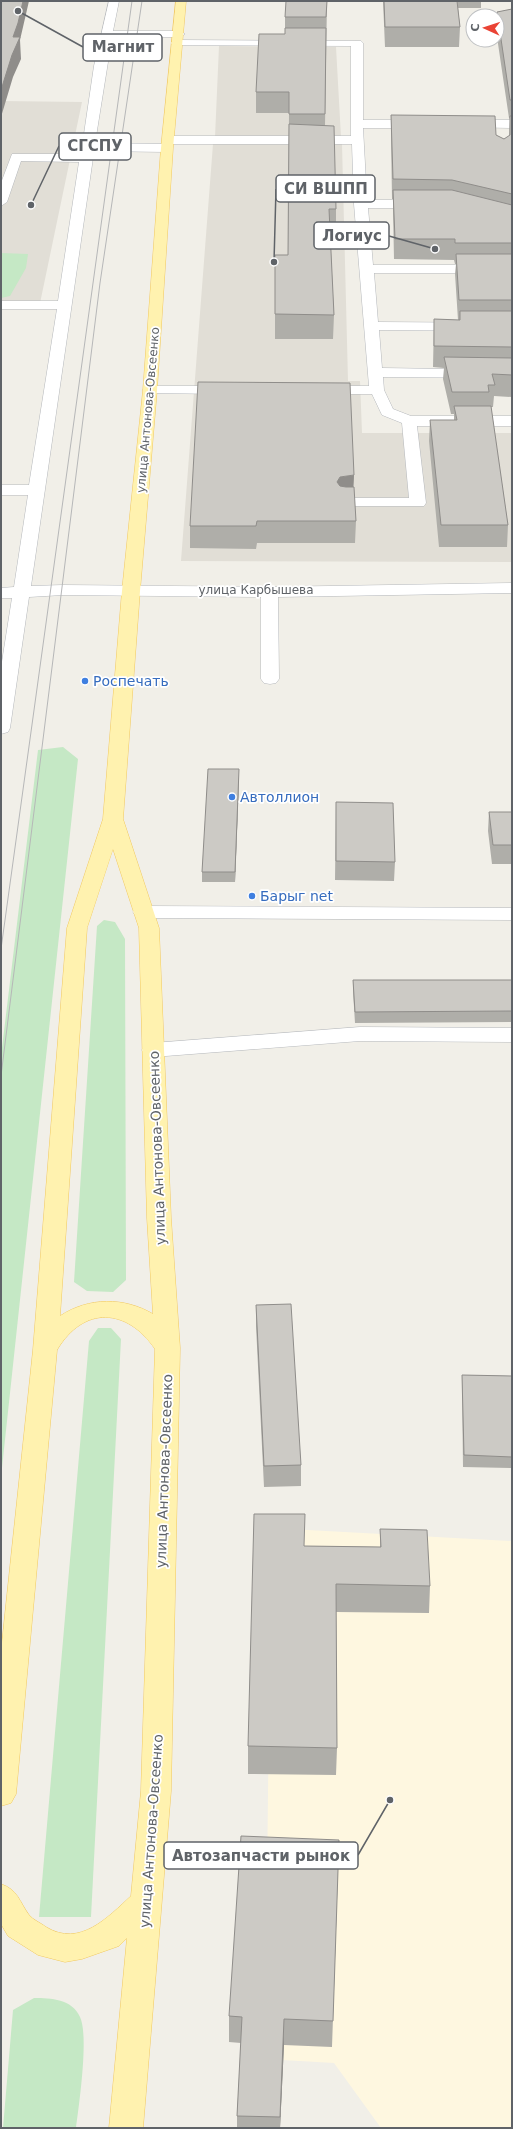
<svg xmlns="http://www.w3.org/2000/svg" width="513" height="2129" viewBox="0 0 513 2129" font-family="'DejaVu Sans',sans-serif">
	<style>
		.commercial { fill: #fef7e0 }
		.education { fill: #e1ded6 }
		.green { fill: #c5e8c5 }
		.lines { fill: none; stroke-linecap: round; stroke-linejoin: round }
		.minor-casing { stroke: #b5b8bc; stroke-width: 1 }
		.major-casing { stroke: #f2c960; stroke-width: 1 }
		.minor { fill: #fff; fill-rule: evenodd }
		.major { fill: #fff2af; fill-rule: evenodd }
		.tram { stroke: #b6b7b8; stroke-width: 1 }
		.wall { fill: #afaea9 }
		.shaded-wall { fill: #8f8d8a }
		.building { fill: #cccac5; stroke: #8f8d8a }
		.shop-dot { fill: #3f7fe0; stroke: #fff; stroke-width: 1.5 }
		.labels { text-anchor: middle; stroke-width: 3.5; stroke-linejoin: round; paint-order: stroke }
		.far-street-label { font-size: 12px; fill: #5f6368; stroke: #fff }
		.shop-label { font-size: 14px; fill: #366cbe; stroke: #fff; text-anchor: start }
		.street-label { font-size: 14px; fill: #5f6368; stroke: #fff }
		.leader { fill: none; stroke: #5f6368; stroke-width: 1.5 }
		.callout-dot { fill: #5f6368; stroke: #fff; stroke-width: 1.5 }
		.callout { fill: #fff; stroke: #5f6368; stroke-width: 1.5 }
		.callout-label { font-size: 15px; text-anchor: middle; font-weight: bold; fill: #5f6368 }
	</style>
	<rect width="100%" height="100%" fill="#f1efe8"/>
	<!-- commercial -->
	<path class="commercial" d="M 271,1528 L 512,1541 L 512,2128 L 381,2128 L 334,2063 L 265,2059 Z"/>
	<!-- education -->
	<path class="education" d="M 219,46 L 336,47 L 341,137 L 215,137 Z
		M 1,101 L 82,102 L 39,308 L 1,307 Z
		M 213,144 L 342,144 L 348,381 L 360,381 L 362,433 L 512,433 L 512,562 L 181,561 Z"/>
	<!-- green -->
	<path class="green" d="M 1,253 L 28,254 L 26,268 L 10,296 L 1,298 Z
		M 63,747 L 78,759 L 1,1477 L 1,1056 L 38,750 Z
		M 104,920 L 115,922 L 125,939 L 126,1280 L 113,1292 L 87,1291 L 74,1282 L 97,926 Z
		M 98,1328 L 111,1328 L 121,1339 L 91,1917 L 39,1917 L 89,1341 Z
		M 34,1998 C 51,1998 72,1999 80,2017 C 89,2036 79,2105 76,2128 L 3,2128 L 13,2010 Z"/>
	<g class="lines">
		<defs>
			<path id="minor" d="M 109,1 L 119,1 L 113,31 L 179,31 L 185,34 L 179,37 L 112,37 L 95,143 L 167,144 L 173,148 L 167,152 L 94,151 L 31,586 L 63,585 L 269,587 L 512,583 L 512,593 L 278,597 L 279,679 L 276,683 L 270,684 L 264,683 L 261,679 L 261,597 L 63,595 L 29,597 L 10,728 L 8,732 L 1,734 L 1,668 L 12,598 L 1,598 L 1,588 L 14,587 L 28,495 L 1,495 L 1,485 L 29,485 L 57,309 L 1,309 L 1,301 L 58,301 L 79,162 L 21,161 L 7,202 L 1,206 L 1,183 L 12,154 L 81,154 L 94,66 Z
				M 177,40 L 361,41 L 363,43 L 363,120 L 421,120 L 427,124 L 421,128 L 363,128 L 367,200 L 423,200 L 430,204 L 423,208 L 368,208 L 373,265 L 512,265 L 512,273 L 374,273 L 378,322 L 512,323 L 512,331 L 379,330 L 382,368 L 512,370 L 512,378 L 383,377 L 384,390 L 393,409 L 411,416 L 512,416 L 512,426 L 417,426 L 426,503 L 424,506 L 340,506 L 338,503 L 340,500 L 346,498 L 409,498 L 402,423 L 382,415 L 372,394 L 321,394 L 316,393 L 314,390 L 316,387 L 321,386 L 369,386 L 354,204 L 352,144 L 168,144 L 162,140 L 168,136 L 351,136 L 351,46 L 173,45 L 171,43 L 173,41 Z
				M 466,120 L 512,120 L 512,128 L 462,127 L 460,124 L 462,121 Z
				M 150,386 L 227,386 L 232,387 L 234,390 L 232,393 L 227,394 L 145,393 L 143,390 L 145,387 Z
				M 143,906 L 512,908 L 512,920 L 143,918 L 136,916 L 133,912 L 136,908 Z
				M 360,1027 L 512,1028 L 512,1042 L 360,1041 L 153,1057 L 145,1055 L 142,1050 L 145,1045 L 153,1043 Z"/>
			<path id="major" d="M 176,1 L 186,1 L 173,148 L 157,390 L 140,591 L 123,819 L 159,928 L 171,1218 L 180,1348 L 171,1791 L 143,2128 L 109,2128 L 127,1938 L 119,1946 L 82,1959 L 65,1962 L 38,1955 L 8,1936 L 1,1924 L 1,1884 C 18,1890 19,1901 29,1915 C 33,1920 41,1923 46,1927 C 80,1948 108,1917 131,1896 L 141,1791 L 155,1349 C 127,1308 84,1305 57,1350 L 16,1794 L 11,1803 L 1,1806 L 1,1652 L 33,1350 L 67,928 L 103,819 L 122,591 L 143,390 L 161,148 ZM 113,849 L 139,928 L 147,1218 L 153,1314 C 124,1297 89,1297 60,1316 L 87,928 Z"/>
		</defs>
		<!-- minor casing -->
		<use href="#minor" class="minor-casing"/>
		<!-- major casing -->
		<use href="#major" class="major-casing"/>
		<!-- minor -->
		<use href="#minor" class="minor"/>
		<!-- major -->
		<use href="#major" class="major"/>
		<!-- tram -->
		<path class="tram" d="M 1,949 L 132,1
			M 1,1076 L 100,283 L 142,1"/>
	</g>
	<!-- wall -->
	<path class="wall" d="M 327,1 L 325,125 L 336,209 L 336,232 L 330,232 L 334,315 L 333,339 L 275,339 L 275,255 L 288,255 L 289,113 L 256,113 L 256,92 L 285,34 L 285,17 Z
		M 383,1 L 481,1 L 481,8 L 458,8 L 460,27 L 459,47 L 385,47 Z
		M 512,9 L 512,397 L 494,396 L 493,407 L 491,407 L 508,525 L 507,547 L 439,547 L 429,441 L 430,420 L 454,420 L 454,414 L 451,414 L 443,379 L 444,368 L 433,367 L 434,319 L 458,320 L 455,274 L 456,264 L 455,264 L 454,260 L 394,259 L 393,210 L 393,199 L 392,199 L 391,135 L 391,115 L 496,135 L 504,139 L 509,136 L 510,119 L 509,118 L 497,37 L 497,12 Z
		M 354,475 L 353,487 L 356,521 L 355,543 L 257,543 L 256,549 L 190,548 L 190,526 Z
		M 239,779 L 235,882 L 202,882 L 202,872 Z
		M 336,802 L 395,862 L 394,881 L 335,880 Z
		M 489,812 L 512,812 L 512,864 L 492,864 L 488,831 Z
		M 353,980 L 512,980 L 512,1022 L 355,1023 L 353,991 Z
		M 256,1305 L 301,1465 L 301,1486 L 264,1487 L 256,1326 Z
		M 462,1375 L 512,1376 L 512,1468 L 463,1467 L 462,1386 Z
		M 380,1529 L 430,1586 L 429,1613 L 336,1612 L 337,1748 L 336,1775 L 248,1774 L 248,1746 L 305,1546 L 380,1547 Z
		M 339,1840 L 332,2047 L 284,2045 L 280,2128 L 237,2128 L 237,2116 L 241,2043 L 229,2042 L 229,2016 Z"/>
	<!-- shaded-wall -->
	<path class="shaded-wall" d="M 23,1 L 29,1 L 20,40 L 21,59 L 13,77 L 1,117 L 1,90 L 13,37 Z
		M 354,475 L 353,496 L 340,499 L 337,482 L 340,477 Z
		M 239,769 L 239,779 L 235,882 L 235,872 Z
		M 284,2019 L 284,2045 L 280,2128 L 280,2117 Z"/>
	<!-- building -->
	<path class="building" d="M 1,1 L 23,1 L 18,23 L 13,37 L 20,37 L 12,55 L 1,90 Z
		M 286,1 L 327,1 L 326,17 L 285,17 Z
		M 384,1 L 457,1 L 460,27 L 385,27 Z
		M 512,9 L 512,100 L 510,100 L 497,12 Z
		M 285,28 L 326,28 L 325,114 L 289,114 L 289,92 L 256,92 L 259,34 L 285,34 Z
		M 391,115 L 495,116 L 496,135 L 504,139 L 510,135 L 510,116 L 512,116 L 512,194 L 452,180 L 393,179 Z
		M 289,124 L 334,126 L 336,209 L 329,209 L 334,315 L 275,314 L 275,255 L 288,255 Z
		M 393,190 L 452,190 L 512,205 L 512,243 L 455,243 L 455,239 L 395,239 Z
		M 456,254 L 512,254 L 512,300 L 459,300 Z
		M 460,311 L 512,311 L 512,347 L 434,346 L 434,319 L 460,320 Z
		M 444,357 L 512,358 L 512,375 L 492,374 L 495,385 L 488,385 L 489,392 L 452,392 Z
		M 198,382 L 350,383 L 354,475 L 340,477 L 337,482 L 340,486 L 346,487 L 354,487 L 356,521 L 257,521 L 256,526 L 190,526 Z
		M 454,406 L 491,406 L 508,525 L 441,525 L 430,420 L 457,420 Z
		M 208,769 L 239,769 L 235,872 L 202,872 Z
		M 336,802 L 393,803 L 395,862 L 336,861 Z
		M 489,812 L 512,812 L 512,845 L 493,845 Z
		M 353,980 L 512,980 L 512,1011 L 355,1012 Z
		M 291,1304 L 301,1465 L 264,1466 L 256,1305 Z
		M 462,1375 L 512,1376 L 512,1457 L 464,1455 Z
		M 254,1514 L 305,1514 L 304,1546 L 381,1547 L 380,1529 L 427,1530 L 430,1586 L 336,1584 L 337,1748 L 248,1746 Z
		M 241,1836 L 339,1840 L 333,2021 L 284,2019 L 280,2117 L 237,2116 L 242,2017 L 229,2016 Z"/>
	<!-- markers -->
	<g class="shop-dot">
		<circle cx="85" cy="681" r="4"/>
		<circle cx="232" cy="797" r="4"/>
		<circle cx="252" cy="896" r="4"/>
	</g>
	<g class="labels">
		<!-- far-street labels -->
		<g class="far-street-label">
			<text transform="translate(148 410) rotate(-85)" y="4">улица Антонова-Овсеенко</text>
			<text x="256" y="594">улица Карбышева</text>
		</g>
		<!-- shop labels -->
		<g class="shop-label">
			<text x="93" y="686">Роспечать</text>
			<text x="240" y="802">Автоллион</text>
			<text x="260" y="901">Барыг net</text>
		</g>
		<!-- street labels -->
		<g class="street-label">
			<text transform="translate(157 1148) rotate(-92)" y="5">улица Антонова-Овсеенко</text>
			<text transform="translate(164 1471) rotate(-88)" y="5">улица Антонова-Овсеенко</text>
			<text transform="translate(151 1831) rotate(-86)" y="5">улица Антонова-Овсеенко</text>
		</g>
	</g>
	<!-- callouts -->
	<path class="leader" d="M18 11L83 47M31 205L59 146M274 262L276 189M435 249L389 236M390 1800L358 1855"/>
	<g class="callout-dot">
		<circle cx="18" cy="11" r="4"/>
		<circle cx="31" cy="205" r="4"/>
		<circle cx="274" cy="262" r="4"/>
		<circle cx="435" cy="249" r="4"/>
		<circle cx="390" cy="1800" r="4"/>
	</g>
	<g class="callout">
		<rect x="83" y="34" width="79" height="27" rx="4"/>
		<rect x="59" y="133" width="72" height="27" rx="4"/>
		<rect x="276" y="175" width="99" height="27" rx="4"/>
		<rect x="314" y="222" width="75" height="27" rx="4"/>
		<rect x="164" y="1842" width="194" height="27" rx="4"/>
	</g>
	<g class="callout-label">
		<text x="123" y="52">Магнит</text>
		<text x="95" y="151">СГСПУ</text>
		<text x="326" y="194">СИ ВШПП</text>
		<text x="352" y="241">Логиус</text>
		<text x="261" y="1861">Автозапчасти рынок</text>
	</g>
	<!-- border -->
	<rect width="513" height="2129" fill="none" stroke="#5f6368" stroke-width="4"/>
	<!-- north arrow -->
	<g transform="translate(485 28) rotate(273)"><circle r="19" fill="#ffffff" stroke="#bfc1c3"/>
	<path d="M0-3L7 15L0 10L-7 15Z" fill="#ea4335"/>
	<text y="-6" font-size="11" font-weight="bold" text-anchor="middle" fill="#5f6368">С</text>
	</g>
</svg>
